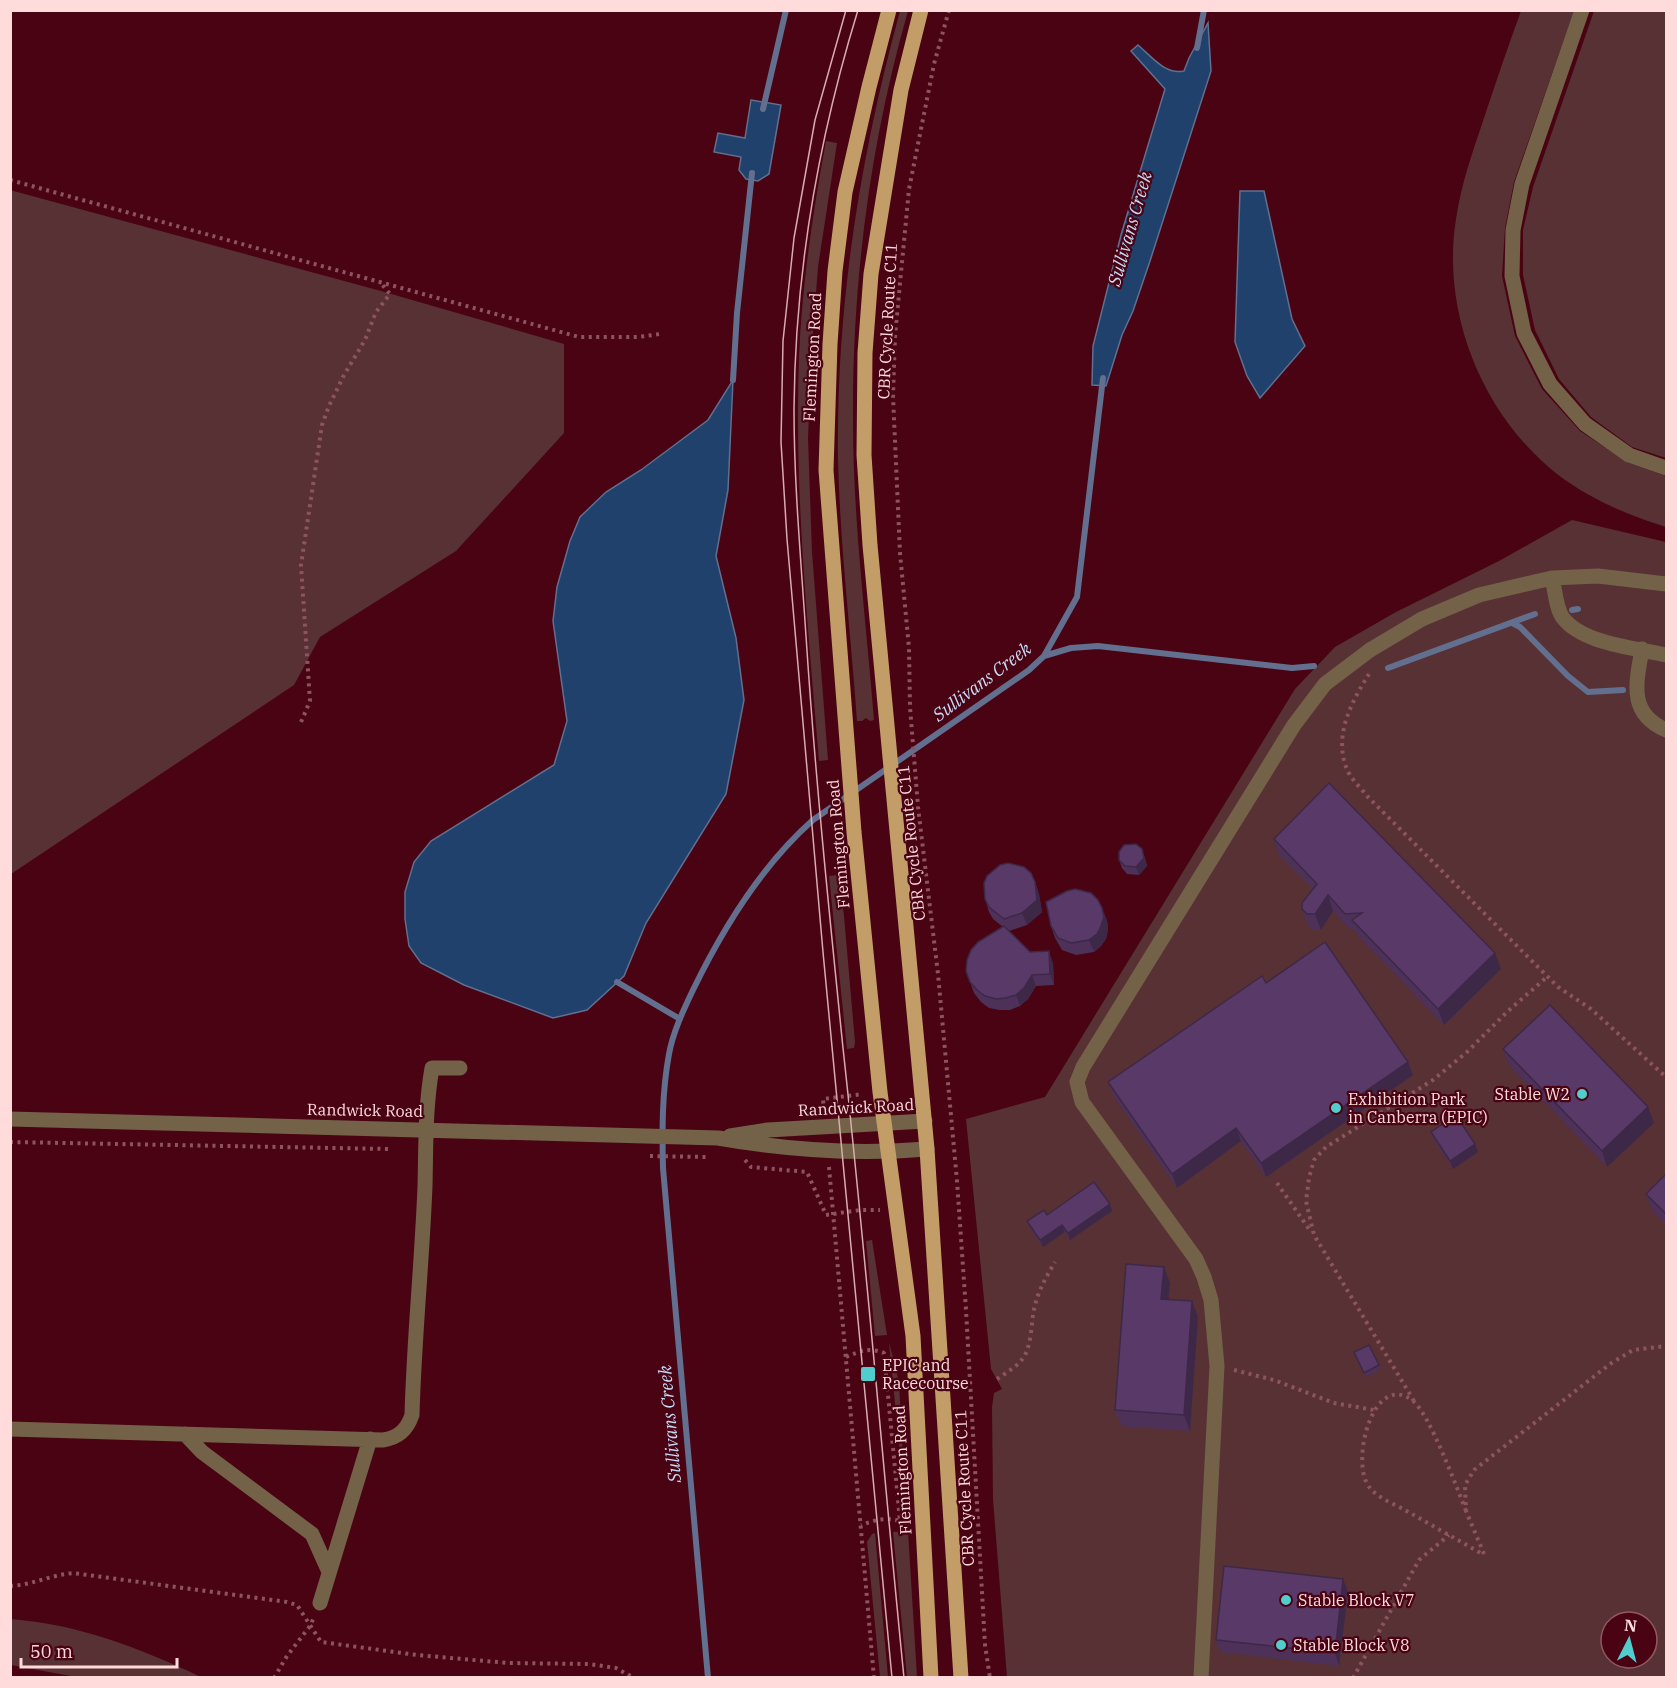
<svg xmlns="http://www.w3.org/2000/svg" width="1677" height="1688" viewBox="0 0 1677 1688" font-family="'IBM Plex Serif',serif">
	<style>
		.green { fill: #583134; fill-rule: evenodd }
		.water { fill: #1f416c; stroke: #626f8e; stroke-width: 1.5 }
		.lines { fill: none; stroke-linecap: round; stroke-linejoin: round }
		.stream { stroke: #626f8e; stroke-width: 6 }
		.path { stroke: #8d545f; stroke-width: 4; stroke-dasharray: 3 4.5; stroke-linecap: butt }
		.minor { stroke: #736148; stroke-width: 15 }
		.major { stroke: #c39d67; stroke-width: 15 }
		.tram { stroke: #d8adb1; stroke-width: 1.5 }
		.wall { fill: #4d3159 }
		.shaded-wall { fill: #3e2848 }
		.building { fill: #593967; stroke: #3e2848; stroke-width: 1.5 }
		.poi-dot { fill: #52cdcd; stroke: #490313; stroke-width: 2 }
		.labels { text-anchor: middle; stroke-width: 4.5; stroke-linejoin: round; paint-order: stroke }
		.street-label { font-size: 16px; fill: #ffdbdc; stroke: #490313 }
		.poi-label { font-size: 16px; fill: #ffdbdc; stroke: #490313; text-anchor: start }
		.water-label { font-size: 18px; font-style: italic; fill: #c6dcf8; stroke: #490313 }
	</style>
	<rect width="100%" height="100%" fill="#490313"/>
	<!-- green -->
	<path class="green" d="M 900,11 L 908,11 C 870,143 852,283 853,420 C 853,520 866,620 874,720 L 870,721 L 866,718 L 862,721 L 857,721 C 851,634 840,547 838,459 C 836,306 860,157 900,11 Z
		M 1521,11 L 1574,11 L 1514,182 L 1505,228 L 1502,276 L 1515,336 L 1542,389 L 1580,431 L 1627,462 L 1666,476 L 1666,527 C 1627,515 1590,499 1557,474 C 1482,415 1441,312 1456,219 C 1461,184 1473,151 1484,118 C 1496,82 1508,46 1521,11 Z
		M 1594,11 L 1666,11 L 1666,458 L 1632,447 L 1591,417 L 1559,379 L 1535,330 L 1523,275 L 1523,230 L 1533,187 Z
		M 826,141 L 837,143 L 818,267 L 812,344 L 808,438 L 812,552 L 828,760 L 819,761 C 808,627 794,492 799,357 C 802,284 813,212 826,141 Z
		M 10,190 L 381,291 L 564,344 L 564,433 L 456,551 L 320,637 L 294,685 L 11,874 Z
		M 1572,520 L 1666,542 L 1666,1677 L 1007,1677 L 993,1499 L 992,1407 L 994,1393 L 1002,1389 L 991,1369 L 966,1119 L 1045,1097 L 1295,689 L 1335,647 L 1396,612 L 1499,561 ZM 1611,1622 L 1647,1622 L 1647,1658 L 1611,1658 Z
		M 838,875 L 844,916 L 855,1042 L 854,1048 L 847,1049 L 829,876 Z
		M 872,1240 L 887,1335 L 875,1336 L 866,1241 Z
		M 889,1342 L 899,1382 L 906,1517 L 906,1516 Z
		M 908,1531 L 917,1677 L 907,1677 L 893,1532 Z
		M 875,1533 L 888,1677 L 880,1677 L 867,1542 L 872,1534 Z
		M 10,1619 C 78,1624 140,1648 201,1677 L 76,1677 L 11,1665 Z"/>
	<!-- water -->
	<path class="water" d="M 1208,23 L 1211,71 L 1150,261 L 1133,311 L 1122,335 L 1106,386 L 1092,385 L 1093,346 L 1121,235 L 1165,89 L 1131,51 L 1138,45 C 1151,56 1165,75 1184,71 L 1189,58 Z
		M 751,100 L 781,105 L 769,174 L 758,181 L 746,179 L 739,170 L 741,157 L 714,152 L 718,133 L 745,138 Z
		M 1240,191 L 1264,191 L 1292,319 L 1305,346 L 1260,398 L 1247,376 L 1235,342 Z
		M 733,380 L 728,490 L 716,556 L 736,638 L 744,700 L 726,794 L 646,923 L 624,976 L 587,1010 L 553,1018 L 464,985 L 421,963 L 409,946 L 405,919 L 405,892 L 414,862 L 431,841 L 554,765 L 567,721 L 553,621 L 557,587 L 570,541 L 580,517 L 606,492 L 641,470 L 708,420 Z"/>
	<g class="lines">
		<!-- stream -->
		<path class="stream" d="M 1197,48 L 1204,10
			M 763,109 L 786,10
			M 733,380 L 737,313 L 752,173
			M 1572,610 L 1578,609
			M 1512,623 L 1520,627 L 1568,676 L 1588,692 L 1623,690
			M 1044,656 L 1071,648 L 1098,646 L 1292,668 L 1314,666
			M 1388,668 L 1535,614
			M 617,982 L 680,1019
			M 708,1678 L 663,1168 C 662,1130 662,1092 669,1054 C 673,1032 683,1011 693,990 C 723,928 761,866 813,820 L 1029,670 L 1044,656 L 1077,597 L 1103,378"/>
		<!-- path -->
		<path class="path" d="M 949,10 L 934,64 L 909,189 L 895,336 L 893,396 L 900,553 L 909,648 L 910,707 L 918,807 L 938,974 L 957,1181 L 966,1310 L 985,1645 L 990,1678
			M 10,180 L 579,337 L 638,337 L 660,334
			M 1369,674 C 1352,701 1334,734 1346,767 C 1349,777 1361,788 1368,797 L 1558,987 L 1591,1009 L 1666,1077
			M 301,722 L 310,701 L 301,565 L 322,425 L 329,406 L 344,375 L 365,340 L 376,312 L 390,294 L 380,282
			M 824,1111 L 823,1099 L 863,1094
			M 10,1142 L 388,1149
			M 650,1156 L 706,1157
			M 745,1160 L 751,1167 L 807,1172 L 826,1215 L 860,1210 L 880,1210
			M 829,1167 L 874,1678
			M 1277,1183 L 1311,1232
			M 846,1357 C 860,1351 869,1347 884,1353 L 900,1521 C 885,1517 875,1520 861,1525
			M 1234,1370 L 1274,1380 L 1334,1403 L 1374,1410
			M 997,1379 C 1007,1372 1019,1366 1025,1355 C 1032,1341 1031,1324 1034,1309 C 1038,1291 1046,1277 1055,1262
			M 1414,1401 L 1314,1235 L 1306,1201 L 1309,1178 L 1314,1160 L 1326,1147 L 1433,1080 L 1467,1052 L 1508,1011 L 1547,977
			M 1466,1511 C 1457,1488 1429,1413 1413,1401 C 1373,1369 1349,1464 1370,1488 C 1378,1498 1394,1504 1405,1510 C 1431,1525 1458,1540 1484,1555
			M 1484,1554 L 1466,1511 L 1465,1485 L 1474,1470 L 1610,1364 L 1633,1350 L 1666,1346
			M 10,1586 C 32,1585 51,1575 73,1573 L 287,1602 L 297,1605 L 321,1642 L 417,1655 L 508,1663 L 589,1664 L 616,1668 L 634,1678
			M 274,1678 L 287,1656 L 310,1626 L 314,1617
			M 1353,1678 L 1419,1560 L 1449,1535"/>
		<!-- minor -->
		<path class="minor" d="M 1582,10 L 1522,184 L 1513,230 L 1512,276 L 1524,333 L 1550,384 L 1585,424 L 1629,455 L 1666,468
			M 1552,578 C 1555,589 1556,609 1563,618 C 1583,644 1636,648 1666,655
			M 1642,649 C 1636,684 1628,713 1666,730
			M 10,1119 L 718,1138 C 787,1150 857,1155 927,1149
			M 730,1136 L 768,1130 L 925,1121
			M 10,1429 L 383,1440 C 398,1438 407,1430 412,1415 C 414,1339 422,1263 425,1186 C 426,1146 425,1108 432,1068 L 460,1068
			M 185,1434 L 202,1452 L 312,1534 L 329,1572
			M 320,1603 L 370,1439
			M 1201,1678 L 1217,1366 L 1211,1300 L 1204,1277 L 1196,1259 L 1082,1102 L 1077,1082 L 1083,1067 L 1294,725 L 1325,684 L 1370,650 L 1422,619 L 1479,595 L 1552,578 L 1598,576 L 1666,584"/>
		<!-- major -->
		<path class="major" d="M 889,10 L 869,87 L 845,192 L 835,271 L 830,344 L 826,470 L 854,832 L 880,1092 L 913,1336 L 931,1678
			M 921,10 L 901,90 L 871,274 L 865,353 L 864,455 L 870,545 L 927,1149 L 961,1678"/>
		<!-- tram -->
		<path class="tram" d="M 846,10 L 815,120 L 794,238 L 783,341 L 781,442 L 787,539 L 823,952 L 892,1678
			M 858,10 C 818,140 795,273 794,409 C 794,485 801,560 806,636 C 815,774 829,911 843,1048 C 866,1257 883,1468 904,1678"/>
	</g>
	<!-- wall -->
	<path class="wall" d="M 1274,839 L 1501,969 L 1444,1025 L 1358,936 L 1355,930 L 1351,930 L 1333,911 L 1321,930 L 1313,930 L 1308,925 L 1302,909 L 1313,889 L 1279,855 Z
		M 1145,858 L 1147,866 L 1139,875 L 1127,874 L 1122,868 L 1119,860 Z
		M 1035,882 L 1039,894 L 1042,912 L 1027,925 L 1009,931 L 1030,952 L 1053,963 L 1054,985 L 1036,986 L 1028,999 L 1020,1006 L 1010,1010 L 1000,1010 L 989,1008 L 981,1002 L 974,993 L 966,971 L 1003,927 L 993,919 L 989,912 L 985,899 Z
		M 1107,920 L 1108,929 L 1106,939 L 1101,946 L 1094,952 L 1076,955 L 1062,950 L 1055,938 L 1051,926 Z
		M 1266,983 L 1413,1075 L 1266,1177 L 1241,1141 L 1177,1188 L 1113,1095 L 1108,1082 Z
		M 1503,1049 L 1654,1123 L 1607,1167 L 1509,1065 Z
		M 1431,1132 L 1478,1152 L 1453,1169 L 1434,1140 Z
		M 1666,1174 L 1666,1225 L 1652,1210 L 1646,1194 Z
		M 1112,1211 L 1070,1240 L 1065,1232 L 1043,1247 L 1030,1228 L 1027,1221 L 1047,1215 Z
		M 1170,1283 L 1168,1299 L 1198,1317 L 1190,1431 L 1121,1426 L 1115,1410 Z
		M 1354,1352 L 1379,1365 L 1381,1369 L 1366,1377 Z
		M 1348,1592 L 1339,1666 L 1220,1652 L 1216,1640 Z"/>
	<!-- shaded-wall -->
	<path class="shaded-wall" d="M 1142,849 L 1145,858 L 1147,866 L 1139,875 L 1136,867 Z
		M 1035,882 L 1039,894 L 1042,912 L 1027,925 L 1022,913 Z
		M 1328,895 L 1333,911 L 1321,930 L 1315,914 Z
		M 1102,908 L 1107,920 L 1108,929 L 1106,939 L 1101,946 L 1094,952 L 1089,940 Z
		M 1049,951 L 1053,963 L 1054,985 L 1050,974 Z
		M 1495,953 L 1501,969 L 1444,1025 L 1438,1009 Z
		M 1032,975 L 1036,986 L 1028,999 L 1020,1006 L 1016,995 Z
		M 1408,1062 L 1413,1075 L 1266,1177 L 1261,1163 Z
		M 1648,1107 L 1654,1123 L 1607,1167 L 1602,1151 Z
		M 1236,1128 L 1241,1141 L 1177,1188 L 1172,1174 Z
		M 1475,1144 L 1478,1152 L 1453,1169 L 1450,1161 Z
		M 1110,1204 L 1112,1211 L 1070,1240 L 1068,1233 Z
		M 1062,1225 L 1065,1232 L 1043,1247 L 1040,1240 Z
		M 1164,1267 L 1170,1283 L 1167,1315 L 1161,1299 Z
		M 1192,1301 L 1198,1317 L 1190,1431 L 1184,1415 Z
		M 1343,1579 L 1348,1592 L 1339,1666 L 1335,1653 Z"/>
	<!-- building -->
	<path class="building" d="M 1329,783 L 1495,953 L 1438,1009 L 1352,920 L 1362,913 L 1345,914 L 1328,895 L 1315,914 L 1307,914 L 1302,909 L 1302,903 L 1317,884 L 1274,839 Z
		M 1136,844 L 1142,849 L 1144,858 L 1136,867 L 1125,866 L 1119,860 L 1119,852 L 1124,845 Z
		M 1008,863 L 1024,867 L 1031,873 L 1035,882 L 1037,900 L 1022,913 L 1004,919 L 989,907 L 985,899 L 984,883 L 987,876 L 1000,865 Z
		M 1075,889 L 1091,893 L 1098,900 L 1102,908 L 1104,917 L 1101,926 L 1097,934 L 1089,940 L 1071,943 L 1058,938 L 1051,926 L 1046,902 L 1067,891 Z
		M 1004,926 L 1030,952 L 1049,951 L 1050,974 L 1032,975 L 1024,988 L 1016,995 L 1006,998 L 996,999 L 985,996 L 977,990 L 970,982 L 966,971 L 967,960 L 971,950 L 978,942 Z
		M 1325,942 L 1408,1062 L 1261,1163 L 1236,1128 L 1172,1174 L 1108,1082 L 1262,976 L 1266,983 Z
		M 1550,1005 L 1648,1107 L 1602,1151 L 1503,1049 Z
		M 1456,1115 L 1475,1144 L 1450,1161 L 1431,1132 Z
		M 1666,1174 L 1666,1214 L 1646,1194 Z
		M 1094,1182 L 1110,1204 L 1068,1233 L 1062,1225 L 1040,1240 L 1027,1221 L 1044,1210 L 1047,1215 Z
		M 1126,1264 L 1164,1267 L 1161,1299 L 1192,1301 L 1184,1415 L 1115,1410 Z
		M 1369,1345 L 1379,1365 L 1364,1373 L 1354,1352 Z
		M 1224,1566 L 1343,1579 L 1335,1653 L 1216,1640 Z"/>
	<!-- markers -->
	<g class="poi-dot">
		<circle cx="1582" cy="1094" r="6"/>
		<circle cx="1336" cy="1108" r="6"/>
		<rect x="860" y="1366" width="16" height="16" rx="3"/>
		<circle cx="1286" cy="1600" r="6"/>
		<circle cx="1281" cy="1645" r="6"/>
	</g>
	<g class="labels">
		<!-- street labels -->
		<g class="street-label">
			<text transform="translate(887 321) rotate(-87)" y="6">CBR Cycle Route C11</text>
			<text transform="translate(812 357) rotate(-87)" y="6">Flemington Road</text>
			<text transform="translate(911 843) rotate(-96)" y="6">CBR Cycle Route C11</text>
			<text transform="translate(838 844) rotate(-95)" y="6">Flemington Road</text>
			<text transform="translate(856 1107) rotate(-3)" y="6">Randwick Road</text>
			<text transform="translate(365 1110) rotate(1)" y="6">Randwick Road</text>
			<text transform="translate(902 1470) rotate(-93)" y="6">Flemington Road</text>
			<text transform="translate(964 1488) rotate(-93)" y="6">CBR Cycle Route C11</text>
		</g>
		<!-- poi labels -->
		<g class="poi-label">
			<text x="1570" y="1100" text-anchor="end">Stable W2</text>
			<text x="1348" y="1105">Exhibition Park<tspan x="1348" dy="18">in Canberra (EPIC)</tspan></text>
			<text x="882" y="1371">EPIC and<tspan x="882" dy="18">Racecourse</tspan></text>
			<text x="1298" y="1606">Stable Block V7</text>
			<text x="1293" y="1651">Stable Block V8</text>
		</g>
		<!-- water labels -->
		<g class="water-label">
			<text transform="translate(1130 229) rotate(-74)" y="6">Sullivans Creek</text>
			<text transform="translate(982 682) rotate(-37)" y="6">Sullivans Creek</text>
			<text transform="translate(670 1424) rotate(-95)" y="6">Sullivans Creek</text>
		</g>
	</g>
	<!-- border -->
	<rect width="1677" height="1688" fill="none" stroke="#ffdbdc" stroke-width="24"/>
	<!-- north arrow -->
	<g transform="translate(1629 1640) rotate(6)"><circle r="28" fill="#490313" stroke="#925963" stroke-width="1.5"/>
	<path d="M0-4.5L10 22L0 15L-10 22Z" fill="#52cdcd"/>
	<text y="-9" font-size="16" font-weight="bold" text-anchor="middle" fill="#ffdbdc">N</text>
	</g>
	<!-- scale -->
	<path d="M21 1658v9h156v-9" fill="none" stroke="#ffdbdc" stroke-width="3"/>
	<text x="30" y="1658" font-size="18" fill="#ffdbdc" stroke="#490313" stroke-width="4.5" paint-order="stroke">50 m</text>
</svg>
